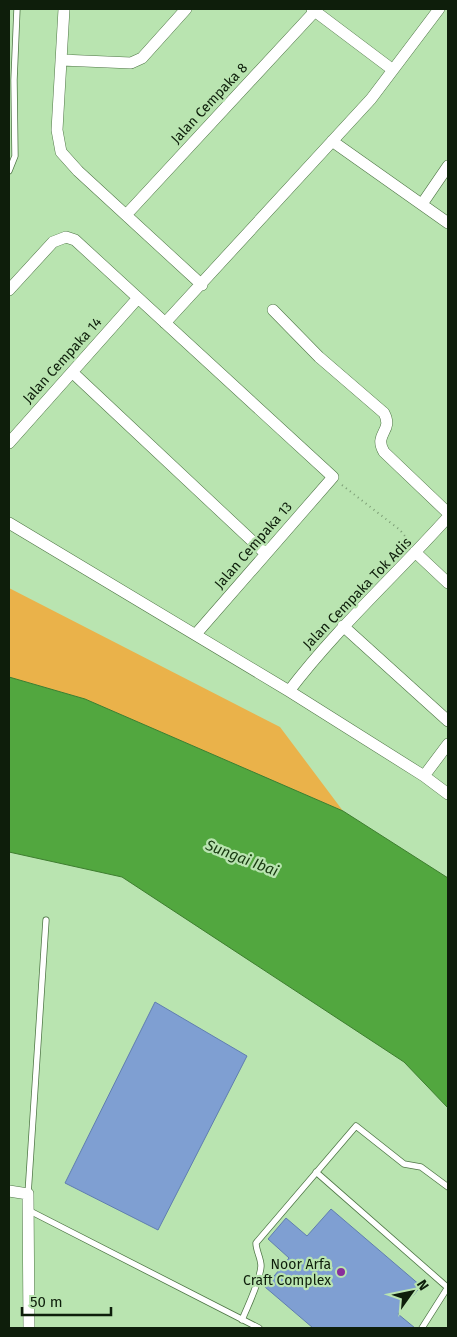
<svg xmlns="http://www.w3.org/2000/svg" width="457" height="1337" viewBox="0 0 457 1337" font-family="'Fira Sans',sans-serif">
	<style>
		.green { fill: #eab24a }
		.water { fill: #52a73f; stroke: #3e7e2f }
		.building { fill: #7f9fd2; stroke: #607eb0 }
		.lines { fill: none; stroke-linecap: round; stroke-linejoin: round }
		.lane-casing { stroke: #4f7646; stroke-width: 7 }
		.street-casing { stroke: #4f7646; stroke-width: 12 }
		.path { stroke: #7b9c74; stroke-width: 2; stroke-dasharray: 1 4; stroke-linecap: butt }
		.lane { stroke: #fff; stroke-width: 5.5 }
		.street { stroke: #fff; stroke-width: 11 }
		.poi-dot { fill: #892f9b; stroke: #b9e4b0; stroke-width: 2 }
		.labels { text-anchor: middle; stroke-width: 4.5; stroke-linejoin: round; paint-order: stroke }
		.street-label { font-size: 14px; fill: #0e1e0b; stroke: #b9e4b0 }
		.poi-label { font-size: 14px; fill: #0e1e0b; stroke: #b9e4b0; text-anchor: end }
		.water-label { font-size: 15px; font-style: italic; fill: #183910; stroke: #b9e4b0 }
	</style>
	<rect width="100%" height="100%" fill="#b9e4b0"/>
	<!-- green -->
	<path class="green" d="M 9,588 L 280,727 L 343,811 L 85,699 L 9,677 Z"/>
	<!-- water -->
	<path class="water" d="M 9,677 L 85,699 L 343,811 L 448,878 L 448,1108 L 404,1062 L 122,877 L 9,852 Z"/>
	<!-- building -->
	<path class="building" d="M 155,1002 L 247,1056 L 158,1230 L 65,1183 Z
		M 331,1209 L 421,1286 L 398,1314 L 415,1328 L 313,1328 L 265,1287 L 289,1258 L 268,1239 L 286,1218 L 307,1236 Z"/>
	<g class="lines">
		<defs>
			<path id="lane" d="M 9,171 L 15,156 L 14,80 L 17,9
				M 316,1172 L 447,1287
				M 28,1194 L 46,920
				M 28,1210 L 259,1328
				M 242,1320 C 248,1305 260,1282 261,1266 C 261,1258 256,1251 256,1243 L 356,1126 L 404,1164 L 421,1167 L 448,1187
				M 422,1328 L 448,1287"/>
			<path id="street" d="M 64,9 L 57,130 L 61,152 L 78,171 L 202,285
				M 312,9 L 393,70
				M 61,60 L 131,63 L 142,58 L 186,9
				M 332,141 L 448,223
				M 422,204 L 448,166
				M 126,215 L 315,11
				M 9,290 L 53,242 L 66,237 L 75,240 L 333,477 L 196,634
				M 273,310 L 319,357 L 384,413 C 394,432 373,433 384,452 L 448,513
				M 165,323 L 371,99 L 439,9
				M 72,372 L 265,553
				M 9,443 L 138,298
				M 9,523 L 289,691 L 424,776 L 448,794
				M 415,552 L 448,583
				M 343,626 L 448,721
				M 289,691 C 337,628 395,576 448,517
				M 424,776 L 448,744
				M 9,1191 L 28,1194 L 29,1328"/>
		</defs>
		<!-- lane casing -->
		<use href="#lane" class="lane-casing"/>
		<!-- street casing -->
		<use href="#street" class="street-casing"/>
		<!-- path -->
		<path class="path" d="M 342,485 L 400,530 L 409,541"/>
		<!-- lane -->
		<use href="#lane" class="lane"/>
		<!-- street -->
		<use href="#street" class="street"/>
	</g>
	<!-- markers -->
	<circle class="poi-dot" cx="341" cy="1272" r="5"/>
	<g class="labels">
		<!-- street labels -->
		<g class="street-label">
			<text transform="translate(209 103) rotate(-47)" y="5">Jalan Cempaka 8</text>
			<text transform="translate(62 360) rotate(-48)" y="5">Jalan Cempaka 14</text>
			<text transform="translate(253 545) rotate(-49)" y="5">Jalan Cempaka 13</text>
			<text transform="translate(357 593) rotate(-46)" y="5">Jalan Cempaka Tok Adis</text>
		</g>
		<!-- poi labels -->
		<g class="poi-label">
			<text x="331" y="1269">Noor Arfa<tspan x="331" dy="16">Craft Complex</tspan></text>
		</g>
		<!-- water labels -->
		<g class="water-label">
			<text transform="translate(242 858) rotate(21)" y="5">Sungai Ibai</text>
		</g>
	</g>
	<!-- border -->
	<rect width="457" height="1337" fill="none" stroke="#0e1e0b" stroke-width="20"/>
	<!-- north arrow -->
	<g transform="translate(412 1292) rotate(57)" stroke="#b9e4b0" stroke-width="4" paint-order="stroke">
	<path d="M0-4L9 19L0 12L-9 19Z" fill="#0e1e0b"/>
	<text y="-8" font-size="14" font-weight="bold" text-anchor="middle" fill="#0e1e0b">N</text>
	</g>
	<!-- scale -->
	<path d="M22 1307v8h89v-8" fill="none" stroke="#0e1e0b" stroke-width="2.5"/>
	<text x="30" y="1307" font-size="15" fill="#0e1e0b" stroke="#b9e4b0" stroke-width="4" paint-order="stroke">50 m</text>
</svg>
